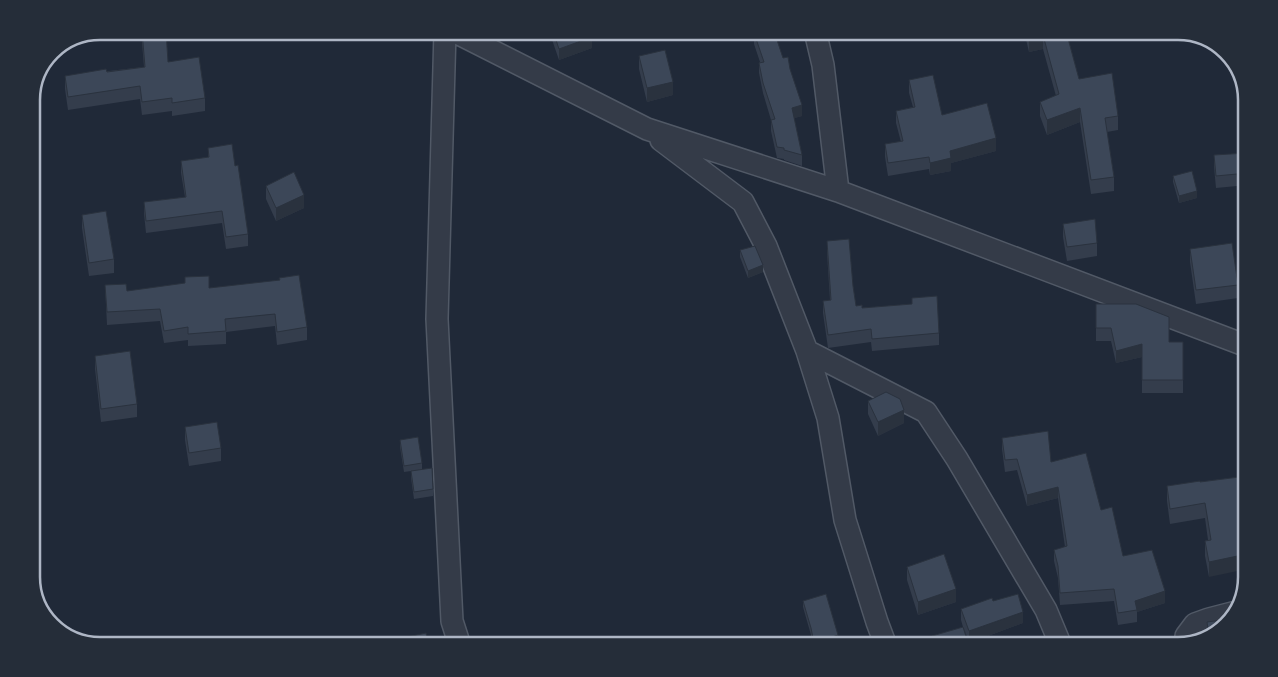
<svg xmlns="http://www.w3.org/2000/svg" width="1278" height="677" viewBox="0 0 1278 677" font-family="'IBM Plex Sans',sans-serif">
	<style>
		.lines { fill: none; stroke-linecap: round; stroke-linejoin: round }
		.minor-casing { stroke: #515966; stroke-width: 24 }
		.minor { stroke: #343b48; stroke-width: 21 }
		.wall { fill: #343d4c }
		.shaded-wall { fill: #2a323e }
		.building { fill: #3c4758; stroke: #2a323e }
		.rim { fill: none; stroke: #aeb6c5; stroke-width: 2.5 }
	</style>
	<rect width="100%" height="100%" fill="#202938"/>
	<g class="lines">
		<defs>
			<path id="minor" d="M 445,31 L 437,319 L 452,621 L 460,646
				M 453,31 L 647,129 L 838,191 L 1247,346
				M 815,31 L 823,65 L 838,191
				M 661,140 L 743,202 L 766,246 L 807,351 L 828,418 L 845,520 L 877,622 L 886,646
				M 807,351 L 926,412 L 957,459 L 1046,610 L 1061,646
				M 1186,643 L 1186,636 L 1195,624 L 1209,619 L 1236,612"/>
		</defs>
		<!-- minor casing -->
		<use href="#minor" class="minor-casing"/>
		<!-- minor -->
		<use href="#minor" class="minor"/>
	</g>
	<!-- wall -->
	<path class="wall" d="M 141,31 L 166,31 L 168,62 L 205,98 L 205,111 L 172,116 L 172,111 L 142,115 L 140,99 L 68,110 L 65,89 L 65,76 L 144,67 Z
		M 215,31 L 236,31 L 236,38 L 217,41 Z
		M 549,31 L 590,31 L 592,48 L 559,60 Z
		M 1024,31 L 1066,31 L 1079,79 L 1118,116 L 1118,130 L 1107,132 L 1114,177 L 1114,191 L 1091,194 L 1080,122 L 1047,135 L 1040,116 L 1040,102 L 1056,96 L 1043,49 L 1029,52 Z
		M 754,33 L 783,58 L 790,69 L 802,116 L 794,118 L 802,155 L 802,166 L 784,160 L 784,159 L 777,158 L 771,131 L 771,120 L 763,93 L 759,73 L 759,63 L 760,62 L 754,44 Z
		M 639,56 L 673,95 L 647,102 L 639,69 Z
		M 909,80 L 942,115 L 996,151 L 951,163 L 951,171 L 930,175 L 929,169 L 888,176 L 885,157 L 885,144 L 901,142 L 896,123 L 896,111 L 913,107 L 909,93 Z
		M 1237,91 L 1247,96 L 1247,152 L 1237,102 Z
		M 208,148 L 235,166 L 248,234 L 248,246 L 226,249 L 222,223 L 146,233 L 144,214 L 144,202 L 185,197 L 181,173 L 181,161 L 208,157 Z
		M 1247,153 L 1247,201 L 1239,202 L 1237,186 L 1216,188 L 1214,167 L 1214,155 Z
		M 1173,176 L 1197,198 L 1179,203 L 1173,182 Z
		M 266,186 L 304,208 L 276,221 L 266,199 Z
		M 82,215 L 114,259 L 114,273 L 89,276 L 82,228 Z
		M 1063,224 L 1097,243 L 1097,256 L 1067,261 L 1063,237 Z
		M 827,241 L 853,286 L 856,306 L 862,308 L 912,304 L 912,298 L 939,333 L 939,345 L 872,351 L 871,342 L 828,348 L 823,313 L 823,301 L 830,300 L 827,253 Z
		M 1190,249 L 1238,285 L 1238,298 L 1196,304 L 1190,262 Z
		M 740,250 L 763,272 L 748,278 L 740,257 Z
		M 105,285 L 127,291 L 209,288 L 307,327 L 307,340 L 277,345 L 275,326 L 226,332 L 226,344 L 188,346 L 188,340 L 164,343 L 160,321 L 107,325 Z
		M 1096,304 L 1169,342 L 1183,342 L 1183,393 L 1142,393 L 1142,357 L 1116,363 L 1111,341 L 1096,341 Z
		M 95,356 L 137,404 L 137,417 L 101,422 L 95,369 Z
		M 1247,397 L 1247,412 L 1246,412 Z
		M 868,401 L 904,423 L 878,436 L 868,414 Z
		M 185,427 L 221,448 L 221,461 L 189,466 L 185,440 Z
		M 1002,438 L 1051,462 L 1101,510 L 1123,556 L 1165,603 L 1137,612 L 1137,622 L 1118,625 L 1114,601 L 1060,605 L 1058,578 L 1054,561 L 1054,550 L 1065,547 L 1058,498 L 1027,506 L 1017,470 L 1005,472 L 1002,449 Z
		M 400,440 L 422,463 L 422,469 L 433,489 L 433,496 L 414,499 L 411,478 L 411,471 L 404,472 L 400,447 Z
		M 1247,476 L 1209,577 L 1205,556 L 1205,541 L 1208,540 L 1205,518 L 1170,524 L 1167,501 L 1167,486 Z
		M 907,567 L 956,602 L 918,615 L 907,580 Z
		M 803,601 L 838,642 L 826,646 L 813,646 L 811,635 L 803,607 Z
		M 993,601 L 1023,623 L 969,643 L 964,628 L 969,646 L 932,646 L 932,636 L 963,627 L 961,620 L 961,609 Z
		M 1207,622 L 1216,634 L 1207,637 Z"/>
	<!-- shaded-wall -->
	<path class="shaded-wall" d="M 1043,35 L 1043,49 L 1029,52 L 1029,38 Z
		M 592,37 L 592,48 L 559,60 L 559,49 Z
		M 673,82 L 673,95 L 647,102 L 647,88 Z
		M 802,105 L 802,116 L 792,119 L 792,108 Z
		M 1080,108 L 1080,122 L 1047,135 L 1047,120 Z
		M 996,138 L 996,151 L 951,163 L 951,171 L 930,175 L 930,163 L 950,151 Z
		M 1197,191 L 1197,198 L 1179,203 L 1179,196 Z
		M 304,195 L 304,208 L 276,221 L 276,208 Z
		M 763,265 L 763,272 L 748,278 L 748,271 Z
		M 1142,344 L 1142,357 L 1116,363 L 1116,351 Z
		M 904,410 L 904,423 L 878,436 L 878,422 Z
		M 1058,487 L 1058,498 L 1027,506 L 1027,495 Z
		M 1247,554 L 1247,569 L 1209,577 L 1209,562 Z
		M 956,589 L 956,602 L 918,615 L 918,602 Z
		M 1165,591 L 1165,603 L 1137,612 L 1135,601 Z
		M 1023,612 L 1023,623 L 969,643 L 969,631 Z
		M 838,635 L 838,642 L 826,646 L 814,646 L 814,643 Z"/>
	<!-- building -->
	<path class="building" d="M 142,31 L 166,31 L 168,62 L 199,57 L 205,98 L 172,103 L 172,98 L 142,102 L 140,86 L 68,97 L 65,76 L 106,69 L 107,72 L 145,67 Z
		M 553,31 L 590,31 L 592,37 L 559,49 Z
		M 761,31 L 774,31 L 783,58 L 788,57 L 790,69 L 802,105 L 792,108 L 802,155 L 784,150 L 784,148 L 777,147 L 771,120 L 775,119 L 763,83 L 759,63 L 764,62 L 754,33 Z
		M 1028,31 L 1066,31 L 1079,79 L 1112,73 L 1118,116 L 1105,118 L 1114,177 L 1091,180 L 1080,108 L 1047,120 L 1040,102 L 1059,94 L 1043,35 L 1029,38 Z
		M 665,50 L 673,82 L 647,88 L 639,56 Z
		M 933,75 L 942,115 L 987,103 L 996,138 L 950,151 L 951,158 L 930,163 L 929,157 L 888,163 L 885,144 L 903,141 L 896,111 L 915,107 L 909,80 Z
		M 1245,89 L 1247,96 L 1247,140 L 1237,91 Z
		M 232,144 L 235,166 L 238,165 L 248,234 L 226,237 L 222,211 L 146,221 L 144,202 L 186,197 L 181,161 L 209,157 L 208,148 Z
		M 1247,153 L 1247,190 L 1239,190 L 1237,174 L 1216,176 L 1214,155 Z
		M 1192,171 L 1197,191 L 1179,196 L 1173,176 Z
		M 294,172 L 304,195 L 276,208 L 266,186 Z
		M 106,211 L 114,259 L 89,263 L 82,215 Z
		M 1095,219 L 1097,243 L 1067,247 L 1063,224 Z
		M 849,239 L 853,286 L 856,306 L 862,305 L 862,308 L 912,304 L 912,298 L 937,296 L 939,333 L 872,339 L 871,329 L 828,335 L 823,301 L 831,300 L 827,241 Z
		M 1232,243 L 1238,285 L 1196,290 L 1190,249 Z
		M 755,246 L 763,265 L 748,271 L 740,250 Z
		M 299,275 L 307,327 L 277,332 L 275,314 L 225,319 L 226,331 L 188,334 L 188,327 L 164,331 L 160,309 L 107,312 L 105,285 L 126,284 L 127,291 L 185,283 L 185,277 L 209,276 L 209,288 L 280,280 L 279,278 Z
		M 1096,304 L 1136,304 L 1169,317 L 1169,342 L 1183,342 L 1183,380 L 1142,380 L 1142,344 L 1116,351 L 1111,328 L 1096,328 Z
		M 130,351 L 137,404 L 101,409 L 95,356 Z
		M 886,392 L 900,399 L 904,410 L 878,422 L 868,401 Z
		M 217,422 L 221,448 L 189,453 L 185,427 Z
		M 1048,431 L 1051,462 L 1086,453 L 1101,510 L 1112,507 L 1123,556 L 1152,550 L 1165,591 L 1135,601 L 1137,610 L 1118,613 L 1114,589 L 1060,593 L 1058,566 L 1054,550 L 1067,546 L 1058,487 L 1027,495 L 1017,459 L 1005,460 L 1002,438 Z
		M 418,437 L 422,463 L 404,466 L 400,440 Z
		M 432,468 L 433,489 L 414,492 L 411,471 Z
		M 1247,476 L 1247,554 L 1209,562 L 1205,541 L 1211,540 L 1205,503 L 1170,509 L 1167,486 L 1200,481 L 1200,482 Z
		M 944,554 L 956,589 L 918,602 L 907,567 Z
		M 826,594 L 838,635 L 814,643 L 811,628 L 803,601 Z
		M 1018,594 L 1023,612 L 969,631 L 961,609 L 992,598 L 993,601 Z
		M 1230,619 L 1216,634 L 1209,636 L 1207,622 Z
		M 963,627 L 969,646 L 935,646 L 932,636 Z
		M 426,633 L 429,646 L 394,646 L 393,640 Z"/>
	<!-- crop -->
	<path d="M0 0H1278V677H0ZM100 40H1178A60 60 0 0 1 1238 100V577A60 60 0 0 1 1178 637H100A60 60 0 0 1 40 577V100A60 60 0 0 1 100 40Z" fill="#252d39" fill-rule="evenodd"/>
	<path class="rim" d="M100 40H1178A60 60 0 0 1 1238 100V577A60 60 0 0 1 1178 637H100A60 60 0 0 1 40 577V100A60 60 0 0 1 100 40Z"/>
</svg>
